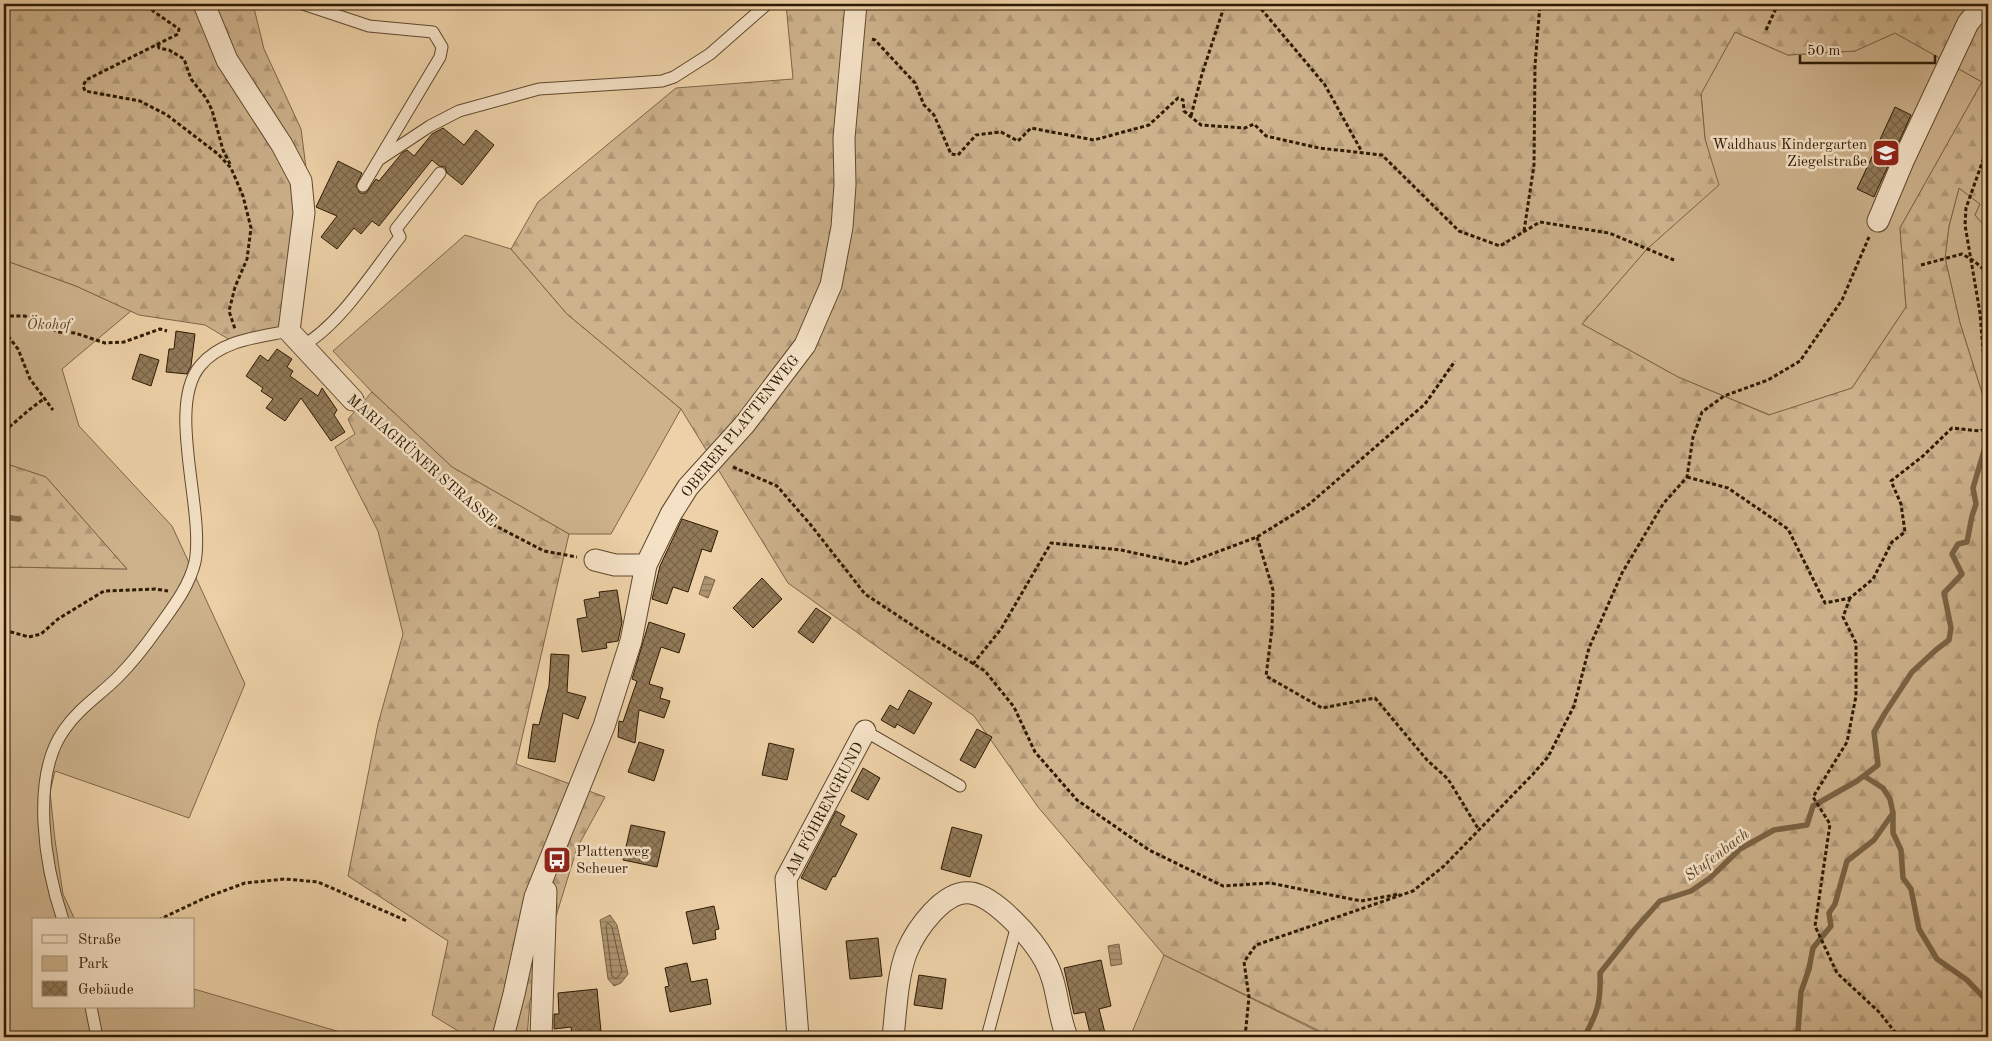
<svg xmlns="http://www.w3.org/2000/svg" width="1992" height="1041" viewBox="0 0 1992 1041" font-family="'Old Standard TT',serif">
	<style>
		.green { fill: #cdb28c; stroke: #7e6648 }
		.forest { fill: url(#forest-firs); stroke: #7e6648; fill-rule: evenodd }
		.water { fill: url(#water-rules); stroke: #7a6344 }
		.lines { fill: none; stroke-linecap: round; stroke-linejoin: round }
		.shore { stroke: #6e573a; stroke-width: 1 }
		.stream { stroke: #7a6344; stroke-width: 5.5 }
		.building { fill: url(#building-cross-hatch); stroke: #2e1b03 }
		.service-casing { stroke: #5e482c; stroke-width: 13 }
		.minor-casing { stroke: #5e482c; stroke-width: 23 }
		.path { stroke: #2e1b03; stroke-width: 3; stroke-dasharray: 4 2.5; stroke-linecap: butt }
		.service { stroke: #f4e1c6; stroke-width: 11 }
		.minor { stroke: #f4e1c6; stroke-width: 21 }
		.labels { text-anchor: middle; stroke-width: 5; stroke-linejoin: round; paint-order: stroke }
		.poi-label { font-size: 15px; fill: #2e1b03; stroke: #f4e1c6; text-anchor: end }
		.park-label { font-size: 15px; font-style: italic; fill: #5e482c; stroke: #f4e1c6 }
		.street-label { font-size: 15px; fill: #2e1b03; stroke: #f4e1c6 }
		.water-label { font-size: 16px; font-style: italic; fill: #5a4529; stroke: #f4e1c6 }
	</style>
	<defs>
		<pattern id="forest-firs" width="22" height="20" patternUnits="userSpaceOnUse" patternTransform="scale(1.25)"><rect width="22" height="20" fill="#cdb28c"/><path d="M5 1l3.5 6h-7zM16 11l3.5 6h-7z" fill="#b09877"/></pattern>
		<pattern id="water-rules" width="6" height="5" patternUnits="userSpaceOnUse" patternTransform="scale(1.25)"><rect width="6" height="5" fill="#ad9370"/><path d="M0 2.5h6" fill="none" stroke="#8d775a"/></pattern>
		<pattern id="building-cross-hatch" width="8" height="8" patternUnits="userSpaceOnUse" patternTransform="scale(1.25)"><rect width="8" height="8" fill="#927a59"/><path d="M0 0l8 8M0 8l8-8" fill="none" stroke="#786347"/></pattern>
	</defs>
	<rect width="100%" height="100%" fill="#eed1a8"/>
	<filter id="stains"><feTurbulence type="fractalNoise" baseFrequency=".004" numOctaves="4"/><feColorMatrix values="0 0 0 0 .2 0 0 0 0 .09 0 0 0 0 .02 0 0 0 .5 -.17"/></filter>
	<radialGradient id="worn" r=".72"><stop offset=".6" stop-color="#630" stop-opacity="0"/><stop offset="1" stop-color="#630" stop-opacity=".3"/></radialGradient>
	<!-- green -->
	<path class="green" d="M 1735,32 L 1788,55 L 1855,51 L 1895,33 L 1982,82 L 1900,228 L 1906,307 L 1852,388 L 1770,415 L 1678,377 L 1582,324 L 1647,249 L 1718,185 L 1705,139 L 1701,93 Z
		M 1959,188 L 1980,204 L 1975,215 L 1988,230 L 1988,412 L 1960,323 L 1945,258 L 1949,226 Z
		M 465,235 L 511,249 L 567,314 L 681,409 L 611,534 L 569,534 L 452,467 L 372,392 L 333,351 Z
		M 4,260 L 76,286 L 131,311 L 62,369 L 79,426 L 172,526 L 245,684 L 189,818 L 55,771 L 50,792 L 55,840 L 63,894 L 75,920 L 34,920 L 34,1007 L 194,1007 L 194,989 L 357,1037 L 4,1037 L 4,567 L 127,569 L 46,477 L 4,463 Z
		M 1164,955 L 1317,1031 L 1332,1037 L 1130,1037 Z"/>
	<!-- forest -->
	<path class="forest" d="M 4,4 L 253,4 L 264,49 L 301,129 L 313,222 L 285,328 L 230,340 L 205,325 L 139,315 L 76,286 L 4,260 Z
		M 786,4 L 1988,4 L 1988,230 L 1975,215 L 1980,204 L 1959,188 L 1949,226 L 1945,258 L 1960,323 L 1988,412 L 1988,1037 L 1332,1037 L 1164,955 L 1038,807 L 974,716 L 788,583 L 681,409 L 567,314 L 511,249 L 538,202 L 676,88 L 793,79 ZM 1735,32 L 1788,55 L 1855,51 L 1895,33 L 1982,82 L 1900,228 L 1906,307 L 1852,388 L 1769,415 L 1678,377 L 1582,324 L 1647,249 L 1719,185 L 1705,139 L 1701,94 Z
		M 372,392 L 452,467 L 569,534 L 516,764 L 605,797 L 577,848 L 530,1001 L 527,1037 L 468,1037 L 432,1015 L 448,941 L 348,876 L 378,724 L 403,634 L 378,531 L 335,447 L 355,434 L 348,419 Z
		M 4,463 L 46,477 L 127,569 L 4,567 Z"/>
	<!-- water -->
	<path class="water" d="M 705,576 L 715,580 L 708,598 L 699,594 Z
		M 610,915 L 617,925 L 628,974 L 621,983 L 614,986 L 608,979 L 600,920 Z
		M 1119,944 L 1122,964 L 1111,966 L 1108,946 Z"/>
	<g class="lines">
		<!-- shore -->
		<path class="shore" d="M 608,923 L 612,927 L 622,972 L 616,979 L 612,976 L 606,926 Z"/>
		<!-- stream -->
		<path class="stream" d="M 4,517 L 19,519
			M 1864,776 L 1883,788 L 1890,799 L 1893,813 L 1893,833 L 1901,850 L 1903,878 L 1911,889 L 1919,929 L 1937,959 L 1967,980 L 1988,1002
			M 1584,1037 C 1598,1013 1601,1000 1600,973 L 1635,929 L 1660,901 L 1691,891 L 1710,878 L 1740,849 L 1774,830 L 1807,825 L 1813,806 L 1857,781 L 1878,765 L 1874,732 L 1885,713 L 1912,672 L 1937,649 L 1949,640 L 1951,628 L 1944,593 L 1962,574 L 1952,554 L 1958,544 L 1967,542 L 1972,516 L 1976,504 L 1973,488 L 1986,444 L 1988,442
			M 1792,1037 L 1798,1031 L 1801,992 L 1809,969 L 1813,948 L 1831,926 L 1829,913 L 1835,904 L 1847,861 L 1874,840 L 1893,813"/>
	</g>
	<!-- building -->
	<path class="building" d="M 1895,107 L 1911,115 L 1874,197 L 1857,189 Z
		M 443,128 L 464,145 L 476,130 L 494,145 L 462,185 L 447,173 L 445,167 L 439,166 L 432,160 L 379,226 L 372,221 L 361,234 L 354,228 L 337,249 L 321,237 L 337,216 L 316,207 L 338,161 L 362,173 L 356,186 L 360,193 L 366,193 L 376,179 L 379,181 L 402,153 L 407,150 L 414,156 L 432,134 Z
		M 176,331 L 195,334 L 191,366 L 187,374 L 166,372 L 169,349 L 174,349 Z
		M 277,349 L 292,359 L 287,367 L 293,371 L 290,376 L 318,396 L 322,388 L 337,410 L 334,415 L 345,432 L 331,441 L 301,398 L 285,421 L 266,408 L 273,399 L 261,391 L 263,388 L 246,376 L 260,355 L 268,361 Z
		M 140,354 L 159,360 L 151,386 L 132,379 Z
		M 682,519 L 718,531 L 711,552 L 702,549 L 688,592 L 673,587 L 667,604 L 652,599 L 660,566 Z
		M 762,578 L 782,599 L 753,628 L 733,608 Z
		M 617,590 L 622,622 L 618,641 L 606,643 L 607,648 L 582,652 L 577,619 L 587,617 L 584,600 L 600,597 L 599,592 Z
		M 816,608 L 831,618 L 813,643 L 798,632 Z
		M 649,622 L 685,634 L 679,653 L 661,647 L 649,684 L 663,688 L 660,698 L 670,701 L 664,718 L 639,710 L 635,743 L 618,737 L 619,721 L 623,722 L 637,681 L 632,679 Z
		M 551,654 L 569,655 L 567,692 L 586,697 L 578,719 L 563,713 L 555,762 L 528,758 L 533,724 L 539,725 L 549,686 Z
		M 909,690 L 932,703 L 914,734 L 897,724 L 895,728 L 881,720 L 890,705 L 898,710 Z
		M 977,729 L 992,737 L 975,768 L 960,760 Z
		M 639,742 L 664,750 L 654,781 L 628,772 Z
		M 769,743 L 794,749 L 787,780 L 762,775 Z
		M 863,768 L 880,778 L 868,800 L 851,791 Z
		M 836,811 L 845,816 L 840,825 L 857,834 L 835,877 L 833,876 L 826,890 L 801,878 Z
		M 631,825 L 665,832 L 657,867 L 623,860 Z
		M 952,827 L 982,835 L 970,877 L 941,869 Z
		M 714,906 L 719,929 L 715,930 L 716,939 L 693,944 L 686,912 Z
		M 878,938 L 882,976 L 850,979 L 846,941 Z
		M 1101,960 L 1111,1006 L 1099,1009 L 1106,1037 L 1091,1037 L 1085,1012 L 1074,1014 L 1064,968 Z
		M 687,963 L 691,982 L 707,979 L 711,1004 L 670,1012 L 665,987 L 669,986 L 665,968 Z
		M 919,975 L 946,979 L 942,1009 L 914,1005 Z
		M 597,989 L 601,1032 L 572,1035 L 571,1027 L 554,1029 L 554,1014 L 559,1014 L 558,993 Z"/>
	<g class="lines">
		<defs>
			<path id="service" d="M 303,4 L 369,26 L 433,32 L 442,47 L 440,57 L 363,186
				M 380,159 L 430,126 L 459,111 L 539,89 L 634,83 L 662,81 L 674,77 L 710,54 L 767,4
				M 302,346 C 340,325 373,271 400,237 L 396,229 L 440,173
				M 865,731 L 960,786
				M 63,920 C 45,867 30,778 64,730 C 79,708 100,695 118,677 C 133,662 146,645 158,628 C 173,607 189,587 195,562 C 205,510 166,407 200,366 C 221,340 259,337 289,331
				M 91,1007 L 97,1037
				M 987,1037 L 1017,925"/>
			<path id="minor" d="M 204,4 L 227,60 L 282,145 L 301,181 L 304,213 L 289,331 L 353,400
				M 1878,221 L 1904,159 L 1968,23 L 1984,4
				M 595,560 L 615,565 L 646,565
				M 503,1037 L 514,994 L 535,897 L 604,726 L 631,641 L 646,565 L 671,514 L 688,487 L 745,424 L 805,345 L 831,285 L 842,227 L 845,185 L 844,138 L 856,4
				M 541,1037 L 546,891
				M 798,1037 L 786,879 L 865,731
				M 893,1037 C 896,1011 897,976 907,951 C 916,930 944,889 971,893 C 996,897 1033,939 1045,961 C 1058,984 1057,1013 1067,1037"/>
		</defs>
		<!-- service casing -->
		<use href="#service" class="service-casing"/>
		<!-- minor casing -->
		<use href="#minor" class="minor-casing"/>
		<!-- path -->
		<path class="path" d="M 148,4 L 153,11 L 179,29 L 178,34 L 86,80 L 83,86 L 85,91 L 140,101 L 167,115 L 218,154 L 231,168 L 243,196 L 251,228 L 247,259 L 235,287 L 229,311 L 235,329
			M 1257,4 L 1325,85 L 1362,152
			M 1766,30 L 1778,4
			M 872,39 L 875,40 L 915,83 L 924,105 L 934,115 L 951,154 L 958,155 L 976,135 L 1001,132 L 1018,141 L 1031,128 L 1094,140 L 1149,125 L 1178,98 L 1183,100 L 1184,111 L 1201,125 L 1245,128 L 1254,124 L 1266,136 L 1319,148 L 1382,155 L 1459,231 L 1500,246 L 1540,222 L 1609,233 L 1674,260
			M 158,45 L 159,48 L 169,50 L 184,59 L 191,79 L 206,98 L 212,110 L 223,150 L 231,166
			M 1191,116 L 1202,74 L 1225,4
			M 1988,146 L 1966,208 L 1965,225 L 1980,313 L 1983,350 L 1988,377
			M 1524,231 L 1534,165 L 1535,65 L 1540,4
			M 1921,265 L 1962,254 L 1974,261 L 1988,273
			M 4,313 L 11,316 L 25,316 L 58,332 L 75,333 L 105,343 L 124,342 L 160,329 L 167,331
			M 4,331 L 18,349 L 30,379 L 53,410
			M 366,412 L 490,523 L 544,551 L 577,557
			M 4,431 C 19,420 30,407 46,398
			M 733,467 L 777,486 L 810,524 L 865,594 L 924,633 L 985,671 L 1014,707 L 1035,752 L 1077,800 L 1149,850 L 1223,886 L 1270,883 L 1361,901 L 1400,894
			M 1687,477 L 1728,488 L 1788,529 L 1825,603 L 1850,598 L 1873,579 L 1892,542 L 1905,532 L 1901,504 L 1891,481 L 1923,456 L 1952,428 L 1980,431 L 1988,427
			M 1257,537 L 1273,590 L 1272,629 L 1266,676 L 1322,708 L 1375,698 L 1427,760 L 1448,779 L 1479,830
			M 1850,598 L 1843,617 L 1856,643 L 1856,696 L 1847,742 L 1813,797 L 1830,824 L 1815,926 L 1837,973 L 1879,1012 L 1899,1037
			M 4,630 L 29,637 L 41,634 L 58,619 L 104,591 L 155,589 L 168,591
			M 973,664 L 1001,629 L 1051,543 L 1121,550 L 1185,564 L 1257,537 L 1307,506 L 1425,404 L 1455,361
			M 158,920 L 207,897 L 245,883 L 285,879 L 318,882 L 407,921
			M 1245,1037 L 1249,997 L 1244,962 L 1256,945 L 1413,891 L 1444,866 L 1533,774 L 1548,757 L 1574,706 L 1589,648 L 1622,573 L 1663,504 L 1687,477 L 1693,437 L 1702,412 L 1724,396 L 1768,380 L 1800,361 L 1842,300 L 1869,237"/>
		<!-- service -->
		<use href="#service" class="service"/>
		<!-- minor -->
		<use href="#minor" class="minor"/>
	</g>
	<!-- icons -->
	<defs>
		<symbol id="school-square" viewBox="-11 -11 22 22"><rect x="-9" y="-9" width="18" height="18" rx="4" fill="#8f2418" stroke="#f4e1c6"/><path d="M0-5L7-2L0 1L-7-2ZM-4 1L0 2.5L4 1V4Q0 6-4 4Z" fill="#fff"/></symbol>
		<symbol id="bus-square" viewBox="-11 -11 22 22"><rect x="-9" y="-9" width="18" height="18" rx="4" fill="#8f2418" stroke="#f4e1c6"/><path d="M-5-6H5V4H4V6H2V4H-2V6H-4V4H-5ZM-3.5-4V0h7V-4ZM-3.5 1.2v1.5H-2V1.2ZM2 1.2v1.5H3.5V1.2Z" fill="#fff"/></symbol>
	</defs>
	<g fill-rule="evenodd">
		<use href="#school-square" x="1870" y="137" width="32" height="32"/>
		<use href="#bus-square" x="541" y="844" width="32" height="32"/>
	</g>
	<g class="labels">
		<!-- poi labels -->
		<g class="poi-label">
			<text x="1867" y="149">Waldhaus Kindergarten<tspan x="1867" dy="17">Ziegelstraße</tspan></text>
			<text x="576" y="856" text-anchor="start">Plattenweg<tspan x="576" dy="17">Scheuer</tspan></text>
		</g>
		<!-- park labels -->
		<g class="park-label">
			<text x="49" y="329">Ökohof</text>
		</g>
		<!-- street labels -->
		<g class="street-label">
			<text transform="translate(740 426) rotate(-51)" y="5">OBERER PLATTENWEG</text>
			<text transform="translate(422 460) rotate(41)" y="5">MARIAGRÜNER STRASSE</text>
			<text transform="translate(824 809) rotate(-62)" y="5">AM FÖHRENGRUND</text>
		</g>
		<!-- water labels -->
		<g class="water-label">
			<text transform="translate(1716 854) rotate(-37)" y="6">Stufenbach</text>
		</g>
	</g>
	<!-- margin -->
	<rect width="1992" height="1041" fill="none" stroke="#eed1a8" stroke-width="20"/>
	<rect x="5" y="5" width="1982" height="1031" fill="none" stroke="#2e1b03" stroke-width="2.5"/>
	<rect x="10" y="10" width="1972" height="1021" fill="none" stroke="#2e1b03"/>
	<!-- legend -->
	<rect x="32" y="918" width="162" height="90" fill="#f4e1c6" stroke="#a59278"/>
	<rect x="42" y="935" width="25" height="8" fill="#f4e1c6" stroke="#a59278"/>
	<text x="78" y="944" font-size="15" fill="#2e1b03">Straße</text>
	<rect x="42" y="956" width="25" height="15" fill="#cdb28c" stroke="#a59278"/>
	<text x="78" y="968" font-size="15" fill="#2e1b03">Park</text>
	<rect x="42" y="981" width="25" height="15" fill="url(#building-cross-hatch)" stroke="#a59278"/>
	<text x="78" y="994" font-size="15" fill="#2e1b03">Gebäude</text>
	<!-- scale -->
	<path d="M1800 55v8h135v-8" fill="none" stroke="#2e1b03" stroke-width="2.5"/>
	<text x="1807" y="55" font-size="15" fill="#2e1b03" stroke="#f4e1c6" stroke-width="4" paint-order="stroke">50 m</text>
	<rect width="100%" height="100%" filter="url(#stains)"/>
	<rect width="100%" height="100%" fill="url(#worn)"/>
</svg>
